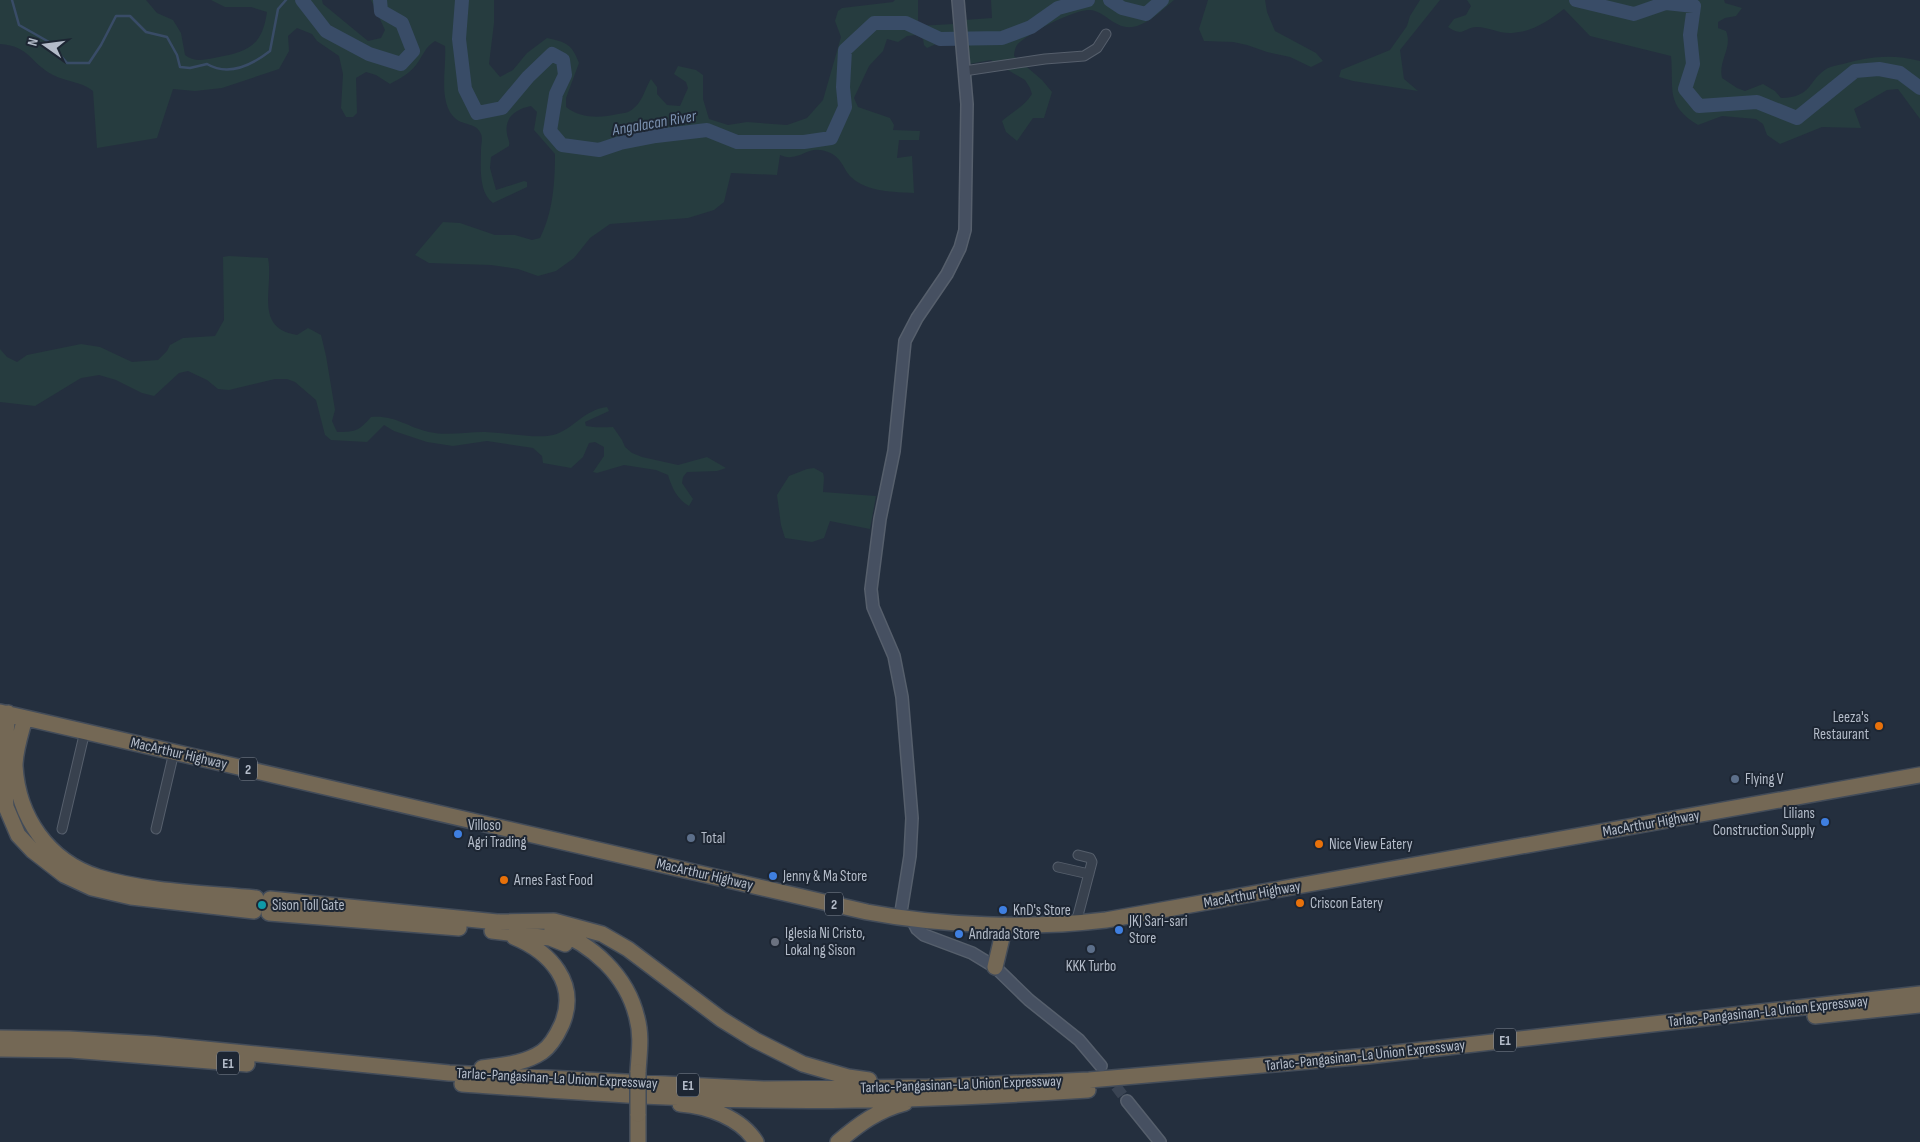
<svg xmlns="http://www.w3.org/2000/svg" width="1920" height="1142" viewBox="0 0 1920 1142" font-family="'Sofia Sans Condensed',sans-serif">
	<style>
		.green { fill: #263c3f }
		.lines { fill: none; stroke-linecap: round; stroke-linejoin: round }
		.stream { stroke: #394c67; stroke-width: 2.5 }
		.river { stroke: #394c67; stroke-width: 14 }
		.secondary-tunnel { stroke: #3a4453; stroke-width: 11; stroke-dasharray: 11 5.5; stroke-linecap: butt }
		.street-casing { stroke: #565f6c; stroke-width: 11 }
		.secondary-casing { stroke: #565f6c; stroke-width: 14 }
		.highway-casing { stroke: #434c59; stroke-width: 18 }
		.street { stroke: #38414e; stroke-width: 9 }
		.secondary { stroke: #465061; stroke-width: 11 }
		.highway { stroke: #746855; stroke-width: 15 }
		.highway-bridge-casing { stroke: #434c59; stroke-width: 18; stroke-linecap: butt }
		.highway-bridge { stroke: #746855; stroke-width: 15 }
		.food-dot { fill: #e8710a; stroke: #1d2633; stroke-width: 2 }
		.service-dot { fill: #5c6f8a; stroke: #1d2633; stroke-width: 2 }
		.shop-dot { fill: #3f7fe0; stroke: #1d2633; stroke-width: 2 }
		.culture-dot { fill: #0f9aa8; stroke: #1d2633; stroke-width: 2 }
		.worship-dot { fill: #6b7280; stroke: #1d2633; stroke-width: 2 }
		.labels { text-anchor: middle; stroke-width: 4; stroke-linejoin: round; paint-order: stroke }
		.shield { fill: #1d2633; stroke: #878f9c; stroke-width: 1 }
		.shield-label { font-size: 14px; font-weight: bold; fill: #b4bcc9 }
		.poi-label { font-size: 15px; fill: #b4bcc9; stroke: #1d2633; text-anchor: start }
		.street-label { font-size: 15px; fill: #b4bcc9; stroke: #1d2633 }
		.water-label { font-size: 16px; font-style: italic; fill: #7c92b1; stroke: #1d2633 }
	</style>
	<rect width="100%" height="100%" fill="#242f3e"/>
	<!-- green -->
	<path class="green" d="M 0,0 L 146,0 L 157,13 L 173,20 L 181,33 L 185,55 C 193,62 204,60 214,58 C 246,52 262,48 267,12 L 251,7 L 225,7 L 211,0 L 322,0 L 323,4 L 368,41 L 381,38 L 385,30 L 371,0 L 494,0 L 494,23 L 489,64 L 500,77 L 513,70 L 527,53 L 547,38 C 566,42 572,44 579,63 L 566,98 L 566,107 C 581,119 601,118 618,114 C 622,113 627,113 630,111 C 643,103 644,90 651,79 L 657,87 L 657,94 L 667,105 L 680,106 L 688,88 L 686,82 L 674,74 L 678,66 L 696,70 L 703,75 L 703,99 L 709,119 L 728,125 L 747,122 L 787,125 L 807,118 L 823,100 L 841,37 L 835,21 L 838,11 L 842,8 L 893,2 L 895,0 L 918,0 L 918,26 L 953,24 L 956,42 L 936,44 L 927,48 L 924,45 L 923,39 L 916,35 L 907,36 L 898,42 L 887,39 L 883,51 L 869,66 L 854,98 L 858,107 L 890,118 L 894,125 L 893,130 L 920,131 L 919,140 L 899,140 L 897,158 L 912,156 L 914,193 C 894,192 867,192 851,177 C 843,169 842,157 828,152 C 811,145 805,156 791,157 C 788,158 783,156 780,155 L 777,175 L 731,173 L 724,202 L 714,210 L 688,218 L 610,224 L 590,238 L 574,258 L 556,271 L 538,276 L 518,269 L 491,265 L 429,263 L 415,255 L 443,222 L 460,223 L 495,235 L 515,235 L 532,240 L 540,238 C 553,213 555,182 555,154 L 534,130 L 537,112 L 531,106 C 516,109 504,117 507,134 C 508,140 510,141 509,146 L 491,157 L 490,168 L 496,190 L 524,181 L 527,182 L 527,187 L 493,203 C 478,192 481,166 481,149 C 481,145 483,138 481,134 C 477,123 463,125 456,119 C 437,103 447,67 445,46 L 435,41 C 425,47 423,56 416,65 C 409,74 399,79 390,84 L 376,75 L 366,72 L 356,78 L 357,113 L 353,117 L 346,117 L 341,108 L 343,74 L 339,56 L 317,41 L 312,34 L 297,28 L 288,36 L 289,51 L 279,69 L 222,88 L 195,91 L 173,89 L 157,138 L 97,148 L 93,91 C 81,81 66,82 53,75 C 30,63 30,46 0,44 Z
		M 991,0 L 1174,0 C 1162,10 1148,25 1132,27 C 1114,29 1105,11 1090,10 C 1075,9 1026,34 1017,45 C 1015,48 1014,53 1014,56 L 1042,80 L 1052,92 L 1044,118 L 1033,118 L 1017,141 L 1006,132 L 1002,121 C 1012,112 1025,106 1032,94 L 1030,88 L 1025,80 L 991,60 L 969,64 L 964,20 L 992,18 Z
		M 1208,0 L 1265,0 L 1267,12 L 1275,31 L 1316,53 L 1323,61 L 1311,67 L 1290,57 L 1267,52 L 1247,45 L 1233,42 L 1204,41 L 1199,29 Z
		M 1420,0 L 1440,0 L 1400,50 L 1404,79 L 1418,91 L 1353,81 L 1339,77 L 1341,70 L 1390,50 L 1407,26 L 1410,16 Z
		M 1467,0 L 1724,0 L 1725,3 L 1742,8 L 1736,16 L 1725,18 L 1718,22 L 1718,28 L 1726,31 C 1733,48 1718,60 1722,78 L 1737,88 L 1745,91 L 1763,84 L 1775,91 L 1781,98 C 1814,97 1807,80 1828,68 C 1832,66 1838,65 1843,64 C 1869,56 1894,54 1920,61 L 1920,119 L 1898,89 L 1887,90 L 1854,109 L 1861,128 L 1822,127 L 1780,144 L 1767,135 L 1763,124 L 1756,119 L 1722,116 L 1698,125 C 1665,105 1674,90 1671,56 L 1590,36 L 1564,9 C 1548,21 1532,32 1512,33 C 1501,34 1488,27 1477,27 C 1464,27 1464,38 1448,27 L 1454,19 L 1466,15 L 1471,6 Z
		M 229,256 L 268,258 C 274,288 253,328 297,335 L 308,328 L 321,335 L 326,356 L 335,410 L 332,421 L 337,432 C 355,432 359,431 371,417 C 395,415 407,427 429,432 C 447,436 465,432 483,432 C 501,432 538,439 553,435 C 573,430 583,410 607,407 L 609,411 L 585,422 L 586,426 C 596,428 604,427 613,427 L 622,440 L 625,447 L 632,453 L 642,457 L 678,465 L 707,457 L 726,468 L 717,471 L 687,472 L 683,477 L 682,483 L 693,499 L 689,506 C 677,499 672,488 668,475 L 656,470 L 624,465 L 597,473 L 593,472 L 604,456 L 604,447 L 595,442 L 589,443 L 583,457 L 571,468 L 543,463 L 542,456 L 533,448 L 487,441 L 453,446 L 427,442 L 394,431 L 384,425 L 367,442 L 331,440 L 325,435 L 316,400 L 295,382 L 287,379 L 275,379 L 229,390 L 218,389 L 207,380 L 188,371 L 179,373 L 154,396 L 142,393 L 116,380 L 99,375 L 81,378 L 35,406 L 0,402 L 0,349 L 7,357 L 17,362 L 27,355 L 81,344 L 100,347 L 132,362 L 158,360 L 167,351 L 170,345 L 183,338 L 215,336 L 224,320 L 223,257 Z
		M 814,468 L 823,473 L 824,478 L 823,492 L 876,496 L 870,529 L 830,521 L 824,538 L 812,542 L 785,538 L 781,525 L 777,495 L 789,476 L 807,469 Z"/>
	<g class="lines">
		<!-- stream -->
		<path class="stream" d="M 12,0 L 19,25 L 49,42 L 67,63 L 89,63 L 101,45 L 116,16 L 130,16 L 146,32 L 167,37 L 177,55 L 180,67 L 190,68 L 207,64 C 229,77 252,65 270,51 L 278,9 L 286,0"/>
		<!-- river -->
		<path class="river" d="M 302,0 L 326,31 L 369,54 L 401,64 L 413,51 L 402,23 L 381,11 L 380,0
			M 462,0 L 459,39 L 465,89 L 477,113 L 502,108 L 528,77 L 552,54 L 563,60 L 565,75 L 556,94 L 550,131 L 562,145 L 599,150 L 620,143 L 656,136 L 707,130 L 737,142 L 804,142 L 831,138 L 845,107 L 843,87 L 845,50 L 874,23 L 906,23 L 940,39 L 1002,38 L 1031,27 L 1058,8 L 1088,0
			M 1110,0 L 1122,8 L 1146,14 L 1162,0
			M 1576,0 L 1634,14 L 1666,3 L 1694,6 L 1690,35 L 1693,64 L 1685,89 L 1699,106 L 1757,102 L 1797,118 L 1855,71 L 1879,69 L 1900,73 L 1920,88"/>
		<!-- secondary-tunnel -->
		<path class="secondary-tunnel" d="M 1106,1073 L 1127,1101"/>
		<defs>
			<path id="street" d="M 964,71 L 1045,59 L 1084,56 L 1097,48 L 1106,34
				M 62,829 L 85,731
				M 156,829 L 174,752
				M 1058,867 L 1089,874
				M 1076,923 L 1092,862 L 1090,858 L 1078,855"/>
			<path id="secondary" d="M 900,918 L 910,856 L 912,818 L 902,697 L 894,656 L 873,607 L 871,589 L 880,519 L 894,451 L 905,341 L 917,318 L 947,274 L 960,248 L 965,230 L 967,104 L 958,0
				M 912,919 L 917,929 L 924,935 L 972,953 L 995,967 L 1029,1000 L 1079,1040 L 1101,1066
				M 1127,1101 L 1160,1142"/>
			<path id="highway" d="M 0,712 L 867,912 C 941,926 1031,929 1106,920 L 1920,775
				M 8,713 L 3,762 L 6,807 L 18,835 L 33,851 L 64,875 L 92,888 L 131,897 L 254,911
				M 25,718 C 21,733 15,750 15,766 C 18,817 48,861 98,877 C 148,892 204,893 256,898
				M 270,899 L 507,923
				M 269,913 L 459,928
				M 499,922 L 554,921 L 602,934 L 628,949 L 721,1019 L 755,1040 L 803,1064 L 848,1077 L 869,1080
				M 552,929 C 592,944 627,975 637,1018 C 642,1036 639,1054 638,1072
				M 492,931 L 550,938 L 565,944
				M 995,967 L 1005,925
				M 1815,1016 L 1920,1005
				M 0,1038 L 69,1039 L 154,1044 L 449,1073 L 764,1089 L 928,1087 L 1089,1080 L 1368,1056 L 1920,994
				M 0,1049 L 71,1050 L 247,1064
				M 482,1068 C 503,1065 524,1064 542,1052 C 551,1046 557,1035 562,1024 C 579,983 550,952 514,937
				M 462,1084 C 562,1091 663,1099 763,1100 C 871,1102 980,1097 1088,1090
				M 680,1104 C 708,1106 741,1118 756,1142
				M 638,1114 L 638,1142
				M 838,1142 C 859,1124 878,1110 905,1103"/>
		</defs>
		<!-- street casing -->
		<use href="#street" class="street-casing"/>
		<!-- secondary casing -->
		<use href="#secondary" class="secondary-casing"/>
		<!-- highway casing -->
		<use href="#highway" class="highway-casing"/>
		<!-- street -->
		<use href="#street" class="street"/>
		<!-- secondary -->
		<use href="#secondary" class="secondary"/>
		<!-- highway -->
		<use href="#highway" class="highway"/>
		<defs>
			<path id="highway-bridge" d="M 638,1114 L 638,1072"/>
		</defs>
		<!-- highway-bridge casing -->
		<use href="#highway-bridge" class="highway-bridge-casing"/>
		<!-- highway-bridge -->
		<use href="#highway-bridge" class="highway-bridge"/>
	</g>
	<!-- markers -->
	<g class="food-dot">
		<circle cx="1879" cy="726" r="5"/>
		<circle cx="1319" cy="844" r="5"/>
		<circle cx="504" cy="880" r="5"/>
		<circle cx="1300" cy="903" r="5"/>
	</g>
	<g class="service-dot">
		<circle cx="1735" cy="779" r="5"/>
		<circle cx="691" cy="838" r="5"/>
		<circle cx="1091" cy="949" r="5"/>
	</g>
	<g class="shop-dot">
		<circle cx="1825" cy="822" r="5"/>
		<circle cx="458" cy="834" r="5"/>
		<circle cx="773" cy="876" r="5"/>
		<circle cx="1003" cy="910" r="5"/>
		<circle cx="1119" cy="930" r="5"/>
		<circle cx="959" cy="934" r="5"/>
	</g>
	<circle class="culture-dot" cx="262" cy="905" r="5"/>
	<circle class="worship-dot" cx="775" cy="942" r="5"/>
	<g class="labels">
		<!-- shield labels -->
		<g class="shield">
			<rect x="239" y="757.5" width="18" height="23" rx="4"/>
			<rect x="825" y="892.5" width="18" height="23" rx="4"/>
			<rect x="1494" y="1028.5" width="22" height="23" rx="4"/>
			<rect x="217" y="1051.5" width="22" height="23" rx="4"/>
			<rect x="677" y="1073.5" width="22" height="23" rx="4"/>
		</g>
		<g class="shield-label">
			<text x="248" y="774">2</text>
			<text x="834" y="909">2</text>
			<text x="1505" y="1045">E1</text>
			<text x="228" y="1068">E1</text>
			<text x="688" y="1090">E1</text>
		</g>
		<!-- poi labels -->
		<g class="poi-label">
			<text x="1869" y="722" text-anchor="end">Leeza's<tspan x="1869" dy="17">Restaurant</tspan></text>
			<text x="1745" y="784">Flying V</text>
			<text x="1815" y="818" text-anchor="end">Lilians<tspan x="1815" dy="17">Construction Supply</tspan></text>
			<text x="468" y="830">Villoso<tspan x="468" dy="17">Agri Trading</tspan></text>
			<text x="701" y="843">Total</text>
			<text x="1329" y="849">Nice View Eatery</text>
			<text x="783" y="881">Jenny &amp; Ma Store</text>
			<text x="514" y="885">Arnes Fast Food</text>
			<text x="1310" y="908">Criscon Eatery</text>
			<text x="272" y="910">Sison Toll Gate</text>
			<text x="1013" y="915">KnD's Store</text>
			<text x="1129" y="926">JKJ Sari-sari<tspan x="1129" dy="17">Store</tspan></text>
			<text x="785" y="938">Iglesia Ni Cristo,<tspan x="785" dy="17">Lokal ng Sison</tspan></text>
			<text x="969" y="939">Andrada Store</text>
			<text x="1091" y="971" text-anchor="middle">KKK Turbo</text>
		</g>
		<!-- street labels -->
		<g class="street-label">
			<text transform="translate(179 753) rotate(13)" y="5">MacArthur Highway</text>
			<text transform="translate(1651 823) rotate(-10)" y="5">MacArthur Highway</text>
			<text transform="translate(705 874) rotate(13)" y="5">MacArthur Highway</text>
			<text transform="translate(1252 894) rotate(-10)" y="5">MacArthur Highway</text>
			<text transform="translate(1768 1011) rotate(-6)" y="5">Tarlac-Pangasinan-La Union Expressway</text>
			<text transform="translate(1365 1055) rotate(-6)" y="5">Tarlac-Pangasinan-La Union Expressway</text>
			<text transform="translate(557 1078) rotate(3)" y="5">Tarlac-Pangasinan-La Union Expressway</text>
			<text transform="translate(961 1084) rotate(-2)" y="5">Tarlac-Pangasinan-La Union Expressway</text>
		</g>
		<!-- water labels -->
		<g class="water-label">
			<text transform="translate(654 122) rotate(-10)" y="6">Angalacan River</text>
		</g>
	</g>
	<!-- north arrow -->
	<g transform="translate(45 45) rotate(284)" stroke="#1d2633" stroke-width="4" paint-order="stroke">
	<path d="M0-4L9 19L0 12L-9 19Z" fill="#b4bcc9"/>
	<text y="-8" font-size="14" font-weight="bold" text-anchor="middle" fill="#b4bcc9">N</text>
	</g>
</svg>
